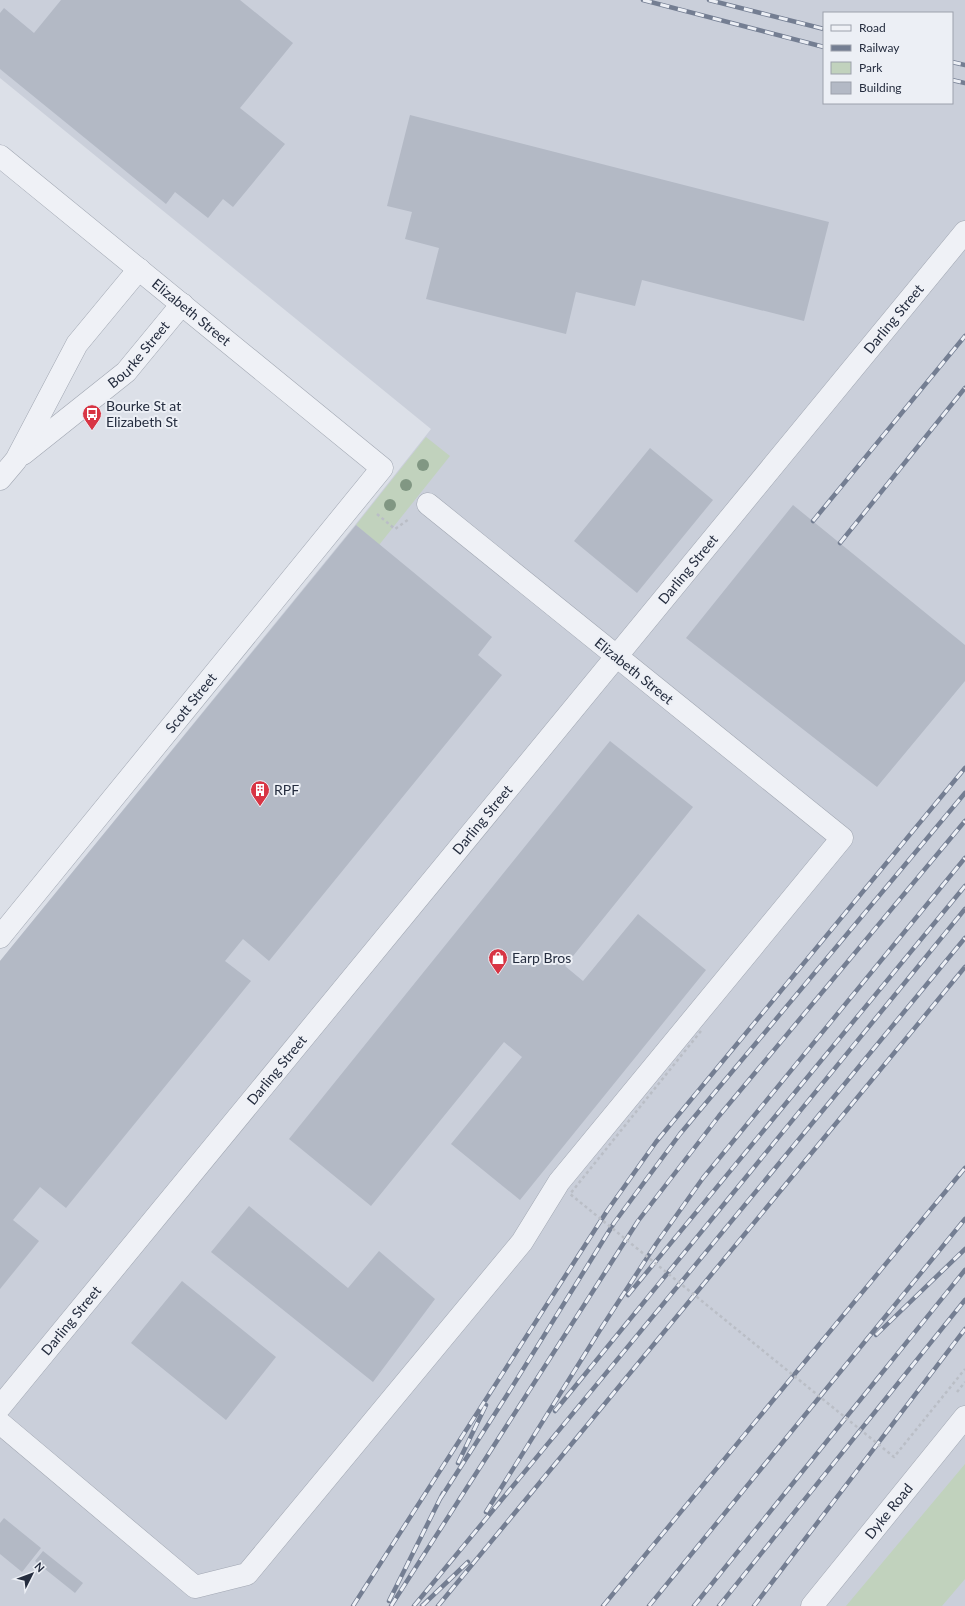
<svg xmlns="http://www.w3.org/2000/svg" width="965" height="1606" viewBox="0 0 965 1606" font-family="Lato,sans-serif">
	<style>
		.built { fill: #cacfda; fill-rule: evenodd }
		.green { fill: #c1d2bd }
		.building { fill: #b3b9c5 }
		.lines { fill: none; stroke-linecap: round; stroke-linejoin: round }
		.minor-casing { stroke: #a1a7b2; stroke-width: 23 }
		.path { stroke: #babec6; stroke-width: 2.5; stroke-dasharray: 3 3; stroke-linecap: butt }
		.minor { stroke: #eff1f6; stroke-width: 22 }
		.rail-casing { stroke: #747e92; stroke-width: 4.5 }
		.rail { stroke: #eceff5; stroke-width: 3; stroke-dasharray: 9; stroke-linecap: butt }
		.path-bridge { stroke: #babec6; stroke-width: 2.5; stroke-dasharray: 3 3; stroke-linecap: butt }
		.tree { fill: #819783 }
		.labels { text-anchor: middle; stroke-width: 4; stroke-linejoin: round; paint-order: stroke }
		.street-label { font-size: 14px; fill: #252d3f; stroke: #eceff5 }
		.poi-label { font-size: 14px; fill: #252d3f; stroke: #eceff5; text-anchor: start }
	</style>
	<rect width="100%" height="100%" fill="#dce0e8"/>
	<!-- built -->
	<path class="built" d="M 0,0 L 965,0 L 965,1606 L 0,1606 L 0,961 L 355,525 L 431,429 L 0,78 ZM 824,13 L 952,13 L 952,103 L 824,103 Z"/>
	<!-- green -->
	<path class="green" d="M 426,437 L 450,456 L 379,545 L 356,525 Z
		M 965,1464 L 965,1579 L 942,1606 L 846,1606 Z"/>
	<!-- building -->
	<path class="building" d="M 61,0 L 240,0 L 293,43 L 240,108 L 285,144 L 233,207 L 223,199 L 208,218 L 175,192 L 166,204 L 0,69 L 0,13 L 4,8 L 34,33 Z
		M 410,115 L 829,222 L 804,321 L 642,280 L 635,306 L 576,292 L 566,334 L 426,299 L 439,248 L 405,239 L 412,212 L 387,206 Z
		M 650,448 L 713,500 L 637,593 L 574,541 Z
		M 793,505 L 965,645 L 965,681 L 877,787 L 686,638 Z
		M 356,525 L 492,637 L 478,655 L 502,675 L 269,961 L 243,939 L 225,961 L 251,981 L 66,1208 L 40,1187 L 13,1220 L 39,1241 L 0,1289 L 0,961 Z
		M 610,741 L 693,807 L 565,966 L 583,981 L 638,914 L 706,970 L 520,1200 L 451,1144 L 522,1057 L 504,1042 L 371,1206 L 289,1139 Z
		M 249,1206 L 348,1288 L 379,1251 L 435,1299 L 373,1382 L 211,1252 Z
		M 182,1281 L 276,1357 L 226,1420 L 131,1343 Z
		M 4,1518 L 41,1548 L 22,1572 L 0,1554 L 0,1523 Z
		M 43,1551 L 83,1583 L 75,1593 L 35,1561 Z"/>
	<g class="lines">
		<defs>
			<g id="minor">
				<path id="s1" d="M 0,156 L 382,468 L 0,937"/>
				<path id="s2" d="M 23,454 L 126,372 L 182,304"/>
				<path d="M 0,479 L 16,460 L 77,344 L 139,269"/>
				<path id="s3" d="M 0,1407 L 965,232"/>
				<path d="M 0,1423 L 195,1587 L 247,1574 L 522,1242 L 559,1182 L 842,838 L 428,504"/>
				<path id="s4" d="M 812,1606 L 965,1417"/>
			</g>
		</defs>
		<!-- minor casing -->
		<use href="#minor" class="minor-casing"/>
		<!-- path -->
		<path class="path" d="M 377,514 L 395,529 L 409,519
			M 957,1392 L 965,1382"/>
		<!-- minor -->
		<use href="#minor" class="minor"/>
		<defs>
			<path id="rail" d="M 643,0 L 824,47
				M 709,0 L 824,29
				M 952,62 L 965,65
				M 952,80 L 965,83
				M 813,521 L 965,336
				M 840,543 L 965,388
				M 628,1295 L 965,886
				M 876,1335 L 965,1249
				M 555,1411 L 965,909
				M 458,1463 L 486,1405
				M 440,1499 L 507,1395 L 614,1223 L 680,1134 L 965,793
				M 486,1512 L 600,1330 L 656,1244 L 703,1178 L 965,858
				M 389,1601 L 443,1493
				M 353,1606 L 607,1211 L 656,1142 L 965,768
				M 391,1606 L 638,1221 L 719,1116 L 965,821
				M 414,1606 L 965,938
				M 422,1606 L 468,1562
				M 438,1606 L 965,967
				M 603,1606 L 965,1168
				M 649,1606 L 965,1219
				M 694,1606 L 965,1270
				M 719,1606 L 965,1300
				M 754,1606 L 965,1329"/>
		</defs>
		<!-- rail casing -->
		<use href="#rail" class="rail-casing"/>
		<!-- rail -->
		<use href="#rail" class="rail"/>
		<!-- path-bridge -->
		<path class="path-bridge" d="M 701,1031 L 570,1194 L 894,1457 L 965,1369"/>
	</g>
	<!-- trees -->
	<g class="tree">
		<circle cx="423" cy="465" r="6"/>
		<circle cx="406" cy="485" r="6"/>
		<circle cx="390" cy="505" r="6"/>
	</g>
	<!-- icons -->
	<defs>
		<symbol id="bus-pin" viewBox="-11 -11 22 30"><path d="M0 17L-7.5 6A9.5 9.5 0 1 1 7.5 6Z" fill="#d83544" stroke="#eceff5"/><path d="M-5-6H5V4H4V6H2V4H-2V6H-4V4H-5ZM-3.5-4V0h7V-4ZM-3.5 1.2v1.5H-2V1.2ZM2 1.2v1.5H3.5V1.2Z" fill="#fff"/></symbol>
		<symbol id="building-pin" viewBox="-11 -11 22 30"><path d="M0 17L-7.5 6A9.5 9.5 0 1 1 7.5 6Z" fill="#d83544" stroke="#eceff5"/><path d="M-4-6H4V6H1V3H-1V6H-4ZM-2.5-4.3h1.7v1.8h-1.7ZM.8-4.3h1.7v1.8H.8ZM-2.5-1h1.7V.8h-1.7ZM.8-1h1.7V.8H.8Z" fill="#fff"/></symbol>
		<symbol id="shop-pin" viewBox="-11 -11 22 30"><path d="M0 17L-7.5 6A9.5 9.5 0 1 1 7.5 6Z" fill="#d83544" stroke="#eceff5"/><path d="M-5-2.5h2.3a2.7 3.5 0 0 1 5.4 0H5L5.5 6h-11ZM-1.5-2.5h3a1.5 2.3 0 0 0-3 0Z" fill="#fff"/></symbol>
	</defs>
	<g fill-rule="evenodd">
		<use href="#bus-pin" x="81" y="403" width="22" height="30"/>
		<use href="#building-pin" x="249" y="779" width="22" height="30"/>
		<use href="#shop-pin" x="487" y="947" width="22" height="30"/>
	</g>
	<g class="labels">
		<!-- street labels -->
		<g class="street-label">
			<text dy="5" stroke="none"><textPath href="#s1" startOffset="247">Elizabeth Street</textPath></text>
			<text dy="5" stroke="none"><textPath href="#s3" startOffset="1408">Darling Street</textPath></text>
			<text dy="5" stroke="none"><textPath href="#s2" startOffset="153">Bourke Street</textPath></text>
			<text dy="5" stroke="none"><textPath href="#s3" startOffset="1084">Darling Street</textPath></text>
			<text transform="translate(634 671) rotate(39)" y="5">Elizabeth Street</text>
			<text transform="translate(191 703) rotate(-51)" y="5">Scott Street</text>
			<text dy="5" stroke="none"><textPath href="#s3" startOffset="760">Darling Street</textPath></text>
			<text dy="5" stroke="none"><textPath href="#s3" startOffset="436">Darling Street</textPath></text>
			<text dy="5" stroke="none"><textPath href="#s3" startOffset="112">Darling Street</textPath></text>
			<text dy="5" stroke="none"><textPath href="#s4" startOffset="122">Dyke Road</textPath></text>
		</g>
		<!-- poi labels -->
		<g class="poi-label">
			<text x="106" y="411">Bourke St at<tspan x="106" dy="16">Elizabeth St</tspan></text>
			<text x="274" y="795">RPF</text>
			<text x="512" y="963">Earp Bros</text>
		</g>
	</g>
	<!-- legend -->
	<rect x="823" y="12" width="130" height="92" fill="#eceff5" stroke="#9ca1ac"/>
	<rect x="831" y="25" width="20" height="6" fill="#eff1f6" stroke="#9ca1ac"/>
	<text x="859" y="32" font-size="12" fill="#252d3f">Road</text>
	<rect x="831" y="45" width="20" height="6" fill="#747e92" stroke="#9ca1ac"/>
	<text x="859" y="52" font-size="12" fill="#252d3f">Railway</text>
	<rect x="831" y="62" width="20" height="12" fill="#c1d2bd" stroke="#9ca1ac"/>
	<text x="859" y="72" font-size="12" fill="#252d3f">Park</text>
	<rect x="831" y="82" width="20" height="12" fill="#b3b9c5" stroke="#9ca1ac"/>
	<text x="859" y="92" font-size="12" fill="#252d3f">Building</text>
	<!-- north arrow -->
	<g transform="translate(32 1574) rotate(48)" stroke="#eceff5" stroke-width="3" paint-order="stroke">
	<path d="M0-3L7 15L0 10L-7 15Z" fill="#252d3f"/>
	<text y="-6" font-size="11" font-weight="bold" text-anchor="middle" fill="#252d3f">N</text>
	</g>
</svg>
